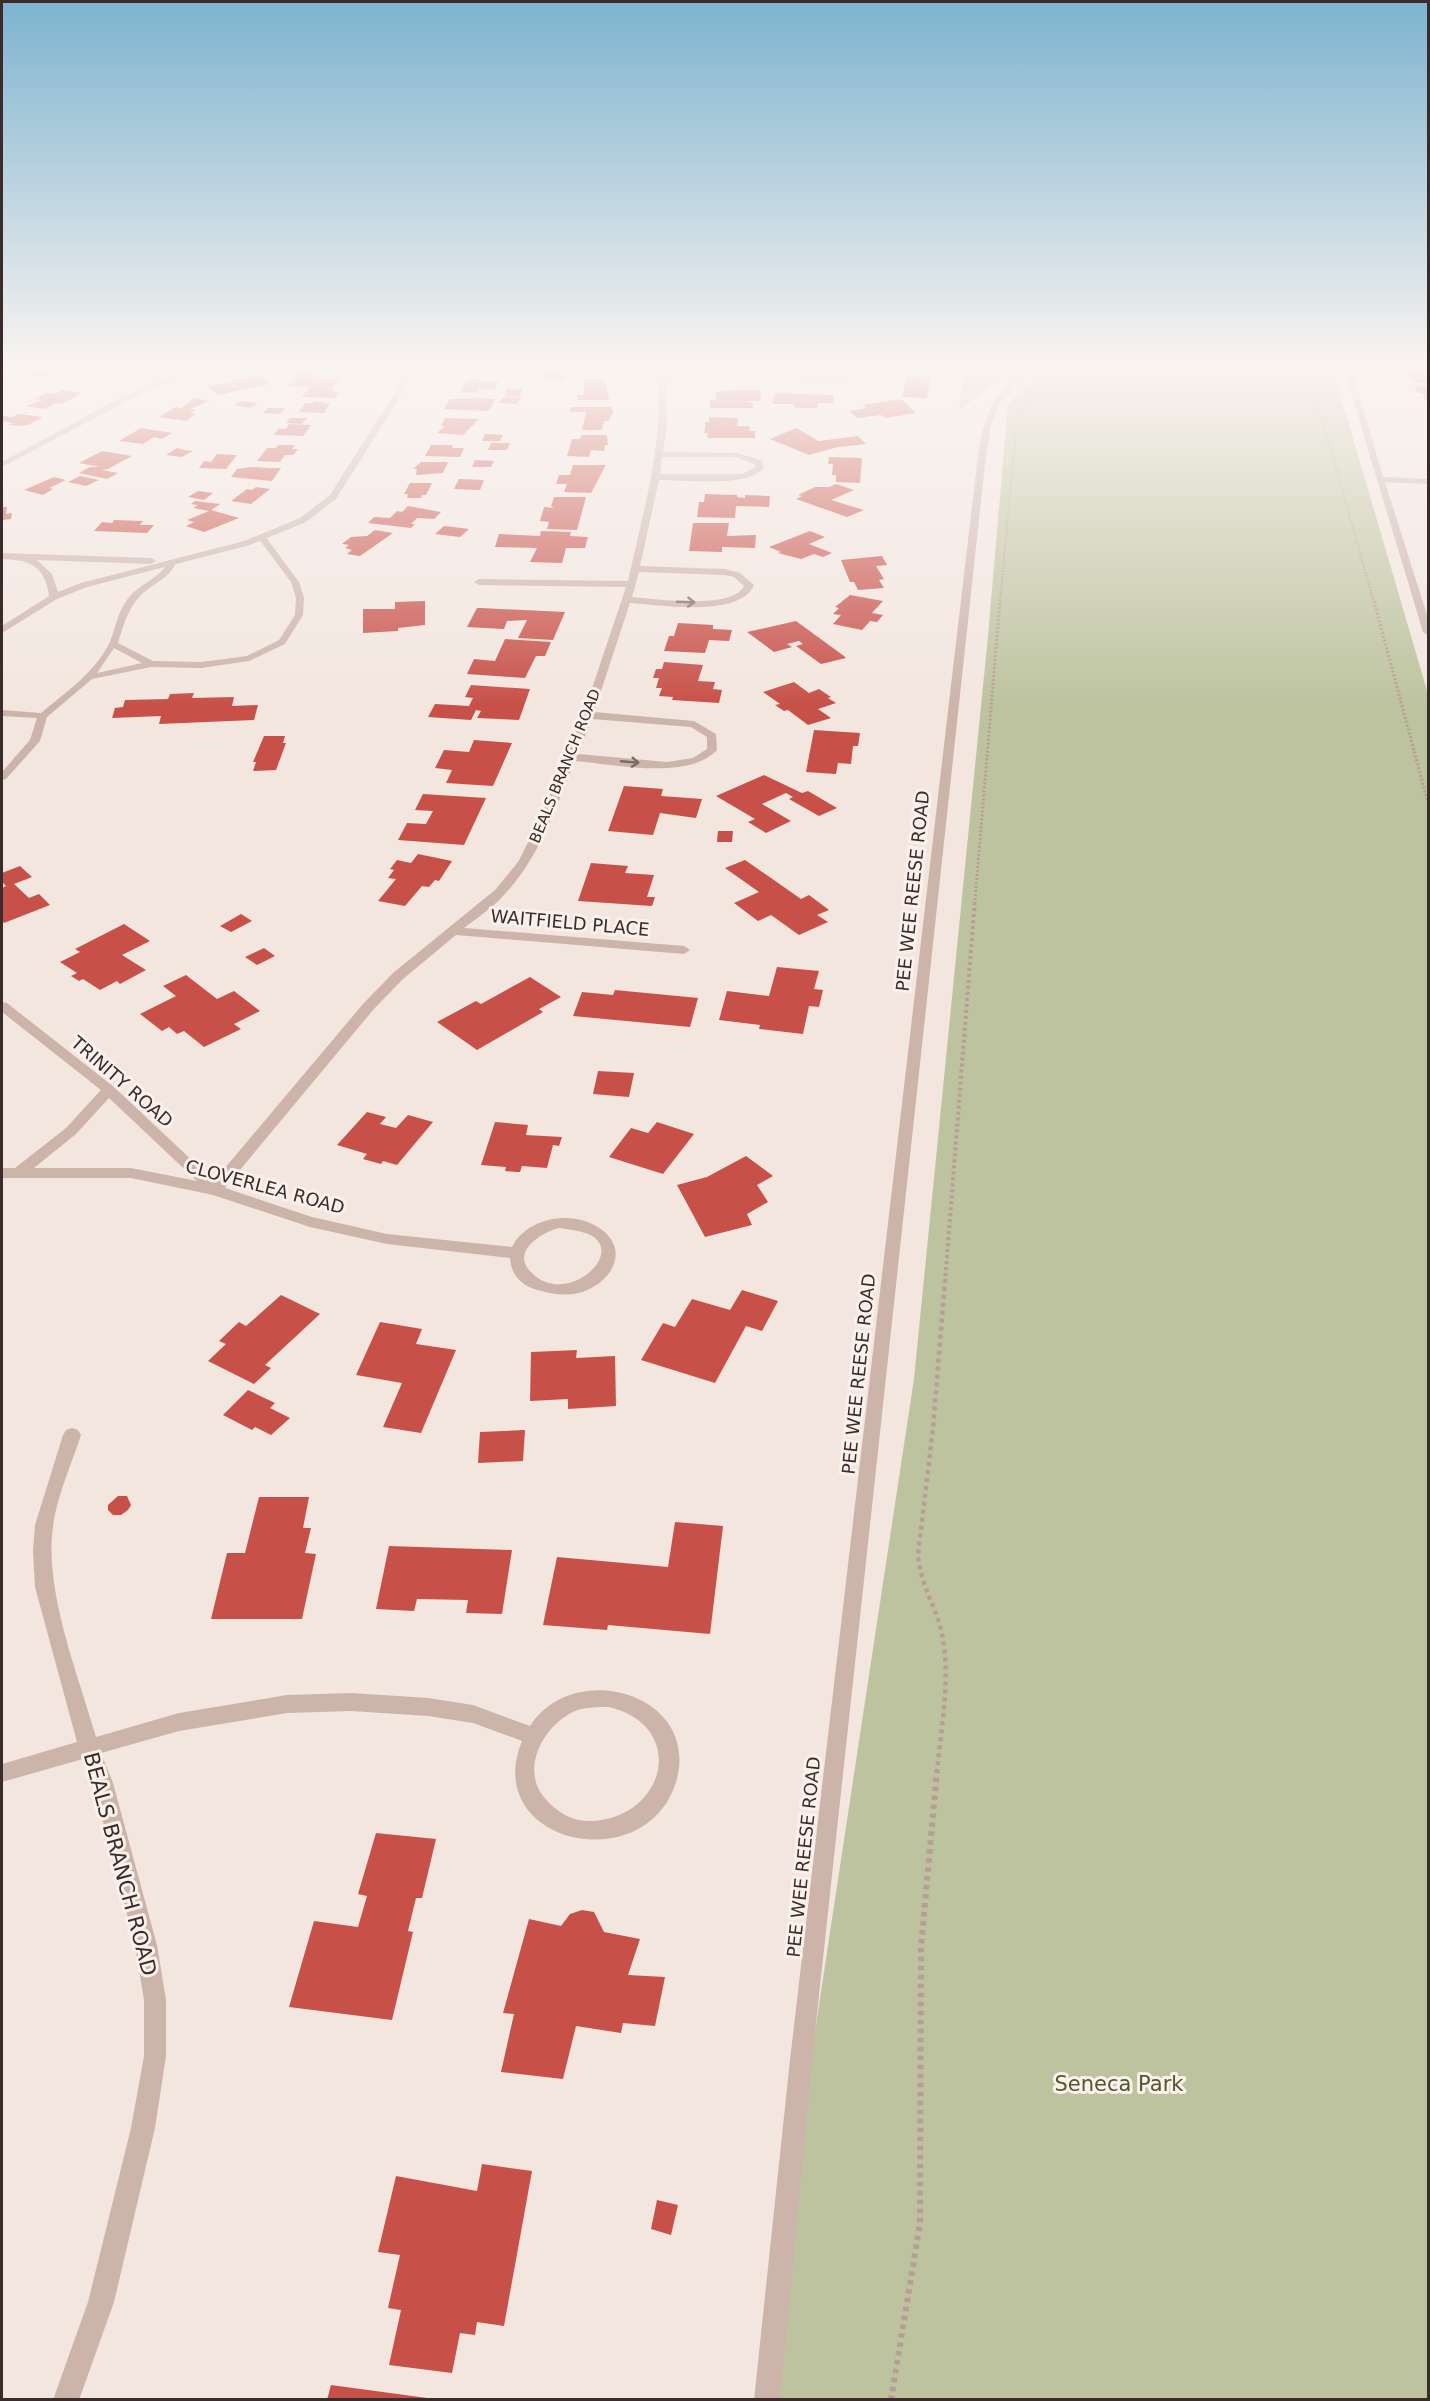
<svg xmlns="http://www.w3.org/2000/svg" width="1430" height="2401" viewBox="0 0 1430 2401" font-family="'DejaVu Sans',sans-serif">
	<style>
		.green { fill: #bdc39f }
		.building { fill: #c75149 }
		.lines { fill: none; stroke-linecap: round; stroke-linejoin: round }
		.path-far4 { stroke: #b89d95; stroke-width: 2; stroke-dasharray: 1.5 1.5; stroke-linecap: butt }
		.path-far3 { stroke: #b89d95; stroke-width: 3; stroke-dasharray: 2 2; stroke-linecap: butt }
		.path-far2 { stroke: #b89d95; stroke-width: 4; stroke-dasharray: 3 3; stroke-linecap: butt }
		.path-far1 { stroke: #b89d95; stroke-width: 4.5; stroke-dasharray: 4 4; stroke-linecap: butt }
		.path { stroke: #b89d95; stroke-width: 6; stroke-dasharray: 4.5 4.5; stroke-linecap: butt }
		.lane { fill: #ccb4ab; fill-rule: evenodd }
		.street { fill: #ccb4ab; fill-rule: evenodd }
		.oneway { stroke: #7c6964 }
		.labels { text-anchor: middle; stroke-width: 6; stroke-linejoin: round; paint-order: stroke }
		.far-street-label { font-size: 15px; fill: #3a2c2a; stroke: #fbf1ec }
		.street-label { font-size: 18px; fill: #3a2c2a; stroke: #fbf1ec }
		.near-street-label { font-size: 21px; fill: #3a2c2a; stroke: #fbf1ec }
		.near-park-label { font-size: 21px; fill: #50582d; stroke: #fbf1ec }
	</style>
	<rect width="100%" height="100%" fill="#f3e6df"/>
	<!-- green -->
	<path class="green" d="M 964,370 L 1011,370 L 959,410 Z
		M 1042,370 L 1333,370 L 1428,694 L 1428,2399 L 759,2400 L 914,1379 L 988,636 L 1008,404 Z"/>
	<!-- building -->
	<path class="building" d="M 42,370 L 54,370 L 58,371 L 41,378 L 29,375 Z
		M 472,370 L 503,370 L 501,374 L 471,373 Z
		M 1407,370 L 1428,370 L 1428,383 L 1414,382 Z
		M 544,372 L 564,372 L 564,379 L 545,379 Z
		M 298,373 L 318,374 L 315,378 L 340,378 L 331,391 L 340,392 L 335,398 L 302,397 L 310,387 L 288,386 Z
		M 260,375 L 271,384 L 218,395 L 208,386 Z
		M 906,376 L 930,378 L 927,398 L 902,397 Z
		M 467,380 L 484,381 L 499,382 L 495,389 L 479,389 L 477,393 L 460,392 Z
		M 584,380 L 605,380 L 609,400 L 577,400 L 577,395 L 584,395 Z
		M 1414,385 L 1428,386 L 1428,402 L 1426,402 L 1423,393 L 1418,393 Z
		M 507,389 L 523,389 L 519,397 L 504,396 Z
		M 63,390 L 82,393 L 62,404 L 57,403 L 44,409 L 26,406 L 43,400 L 34,399 L 47,393 L 55,394 Z
		M 734,390 L 760,390 L 761,401 L 744,401 L 753,403 L 753,408 L 710,408 L 710,400 L 716,400 L 716,392 Z
		M 775,393 L 802,394 L 834,395 L 833,403 L 818,403 L 817,408 L 801,408 L 793,407 L 794,404 L 772,404 Z
		M 502,397 L 521,398 L 517,404 L 499,403 Z
		M 194,398 L 209,401 L 190,409 L 196,410 L 190,413 L 196,414 L 186,421 L 159,417 L 176,407 L 181,408 Z
		M 477,398 L 495,399 L 489,411 L 444,409 L 450,399 Z
		M 894,400 L 902,400 L 916,413 L 885,418 L 881,415 L 857,418 L 849,411 L 867,408 L 863,405 Z
		M 242,401 L 258,403 L 250,408 L 234,405 Z
		M 314,401 L 330,404 L 324,413 L 299,412 L 305,403 L 313,403 Z
		M 571,407 L 612,407 L 613,415 L 611,415 L 609,421 L 604,421 L 602,430 L 582,430 L 586,412 L 570,412 Z
		M 268,408 L 285,408 L 280,414 L 263,413 Z
		M 18,414 L 27,415 L 43,417 L 28,425 L 17,426 L 8,425 L 13,423 L 2,421 L 2,417 L 5,416 L 13,417 Z
		M 709,417 L 738,418 L 737,426 L 750,426 L 749,431 L 755,431 L 755,438 L 707,438 L 708,433 L 704,433 L 705,428 L 705,422 L 709,422 Z
		M 290,418 L 307,418 L 302,424 L 286,423 Z
		M 445,418 L 479,419 L 463,435 L 437,433 L 445,426 L 441,426 Z
		M 289,424 L 311,425 L 303,436 L 274,435 L 279,428 L 286,429 Z
		M 141,428 L 172,433 L 162,439 L 154,437 L 143,444 L 119,441 Z
		M 796,428 L 819,441 L 858,436 L 866,444 L 838,447 L 809,455 L 770,439 Z
		M 485,434 L 490,434 L 503,435 L 500,441 L 482,441 Z
		M 581,435 L 607,435 L 608,445 L 605,445 L 604,451 L 591,450 L 589,457 L 567,456 L 572,439 L 580,439 Z
		M 491,443 L 510,443 L 507,450 L 488,450 Z
		M 278,445 L 295,445 L 292,449 L 298,449 L 293,455 L 285,455 L 280,462 L 257,461 L 267,448 L 276,448 Z
		M 431,445 L 453,445 L 452,448 L 464,448 L 460,457 L 425,456 Z
		M 177,448 L 185,450 L 193,451 L 182,457 L 166,455 Z
		M 102,451 L 132,456 L 108,469 L 102,470 L 118,473 L 107,479 L 79,473 L 90,467 L 100,467 L 79,463 Z
		M 217,454 L 237,455 L 226,469 L 199,468 L 204,461 L 211,462 Z
		M 829,457 L 862,458 L 860,483 L 836,482 L 836,475 L 832,475 L 833,464 L 828,464 Z
		M 475,460 L 494,461 L 491,467 L 472,467 Z
		M 421,462 L 448,462 L 443,473 L 416,475 L 417,469 L 413,469 Z
		M 573,465 L 606,465 L 591,493 L 564,492 L 567,484 L 556,484 L 559,475 L 570,475 Z
		M 252,467 L 270,468 L 281,468 L 272,481 L 231,477 L 237,469 Z
		M 80,476 L 99,480 L 86,486 L 68,482 Z
		M 54,477 L 66,480 L 49,488 L 53,489 L 43,495 L 24,490 Z
		M 459,479 L 484,480 L 480,490 L 454,489 Z
		M 410,483 L 432,483 L 426,495 L 422,495 L 421,498 L 407,498 L 408,494 L 404,494 Z
		M 836,484 L 854,490 L 831,500 L 864,510 L 847,517 L 796,499 L 802,496 L 798,495 L 815,487 L 829,487 Z
		M 256,487 L 270,489 L 251,504 L 231,501 L 247,489 L 252,490 Z
		M 198,491 L 213,493 L 204,500 L 188,497 Z
		M 705,494 L 737,495 L 737,497 L 745,498 L 745,495 L 770,496 L 769,507 L 736,506 L 735,518 L 697,517 L 699,502 L 704,502 Z
		M 554,497 L 586,497 L 577,530 L 547,529 L 549,522 L 540,521 L 544,507 L 554,508 L 551,506 Z
		M 195,501 L 220,504 L 211,510 L 239,518 L 204,532 L 186,526 L 194,522 L 187,520 L 209,511 L 193,508 L 198,505 L 191,504 Z
		M 408,506 L 441,512 L 434,519 L 417,518 L 411,524 L 415,524 L 411,528 L 368,523 L 374,517 L 390,518 L 397,511 L 402,512 Z
		M 2,507 L 7,507 L 6,514 L 12,513 L 11,519 L 2,520 Z
		M 114,520 L 143,521 L 140,525 L 154,525 L 147,533 L 94,531 L 102,522 L 112,523 Z
		M 693,523 L 729,523 L 727,536 L 756,535 L 755,548 L 722,547 L 722,552 L 689,551 Z
		M 444,526 L 445,526 L 469,529 L 460,537 L 435,534 Z
		M 375,530 L 393,533 L 360,556 L 347,554 L 352,550 L 345,548 L 349,545 L 342,544 L 351,537 L 367,536 Z
		M 541,531 L 571,532 L 570,536 L 588,537 L 585,548 L 566,548 L 562,563 L 530,562 L 537,548 L 495,547 L 499,534 L 540,536 Z
		M 810,531 L 825,537 L 809,544 L 832,553 L 823,557 L 814,554 L 801,559 L 778,553 L 781,552 L 769,547 Z
		M 882,556 L 887,565 L 876,566 L 884,579 L 879,580 L 884,588 L 858,590 L 854,582 L 850,582 L 841,560 Z
		M 850,595 L 883,601 L 872,613 L 883,615 L 877,622 L 870,621 L 862,630 L 833,624 L 841,615 L 833,614 L 839,608 L 835,607 Z
		M 425,601 L 425,625 L 398,628 L 398,631 L 363,633 L 363,609 L 395,609 L 395,602 Z
		M 477,608 L 481,608 L 565,612 L 553,640 L 518,638 L 527,620 L 507,621 L 504,629 L 467,627 Z
		M 796,621 L 844,656 L 846,658 L 821,664 L 796,646 L 803,644 L 799,641 L 787,644 L 792,647 L 774,652 L 747,632 Z
		M 678,623 L 713,625 L 713,629 L 732,630 L 729,641 L 709,640 L 705,653 L 664,651 L 669,636 L 674,636 Z
		M 505,639 L 551,642 L 545,656 L 536,656 L 525,678 L 467,674 L 474,659 L 495,661 Z
		M 664,662 L 703,665 L 698,681 L 715,682 L 713,689 L 722,690 L 719,703 L 672,700 L 673,697 L 659,696 L 662,688 L 656,688 L 659,678 L 653,678 L 656,669 L 662,669 Z
		M 794,682 L 809,693 L 819,689 L 831,697 L 828,698 L 836,703 L 818,709 L 831,718 L 808,725 L 788,710 L 784,711 L 775,705 L 780,704 L 763,692 Z
		M 471,685 L 530,689 L 519,720 L 477,718 L 481,711 L 476,710 L 471,720 L 428,717 L 435,704 L 469,706 L 473,698 L 465,697 Z
		M 194,693 L 192,698 L 234,697 L 232,706 L 258,705 L 254,720 L 159,724 L 161,716 L 112,718 L 115,708 L 123,707 L 125,700 L 168,699 L 170,694 Z
		M 814,730 L 860,733 L 858,746 L 853,746 L 851,764 L 838,763 L 836,774 L 806,772 Z
		M 264,736 L 285,736 L 283,743 L 286,743 L 276,770 L 253,771 L 256,762 L 253,762 Z
		M 474,740 L 512,743 L 493,786 L 446,783 L 452,770 L 435,768 L 444,750 L 469,752 Z
		M 764,775 L 802,793 L 808,791 L 837,808 L 819,816 L 789,799 L 793,797 L 786,793 L 762,804 L 791,821 L 766,833 L 748,822 L 755,819 L 716,796 Z
		M 624,786 L 663,789 L 661,796 L 702,799 L 696,818 L 660,813 L 653,835 L 608,831 Z
		M 423,794 L 486,798 L 464,845 L 398,840 L 407,823 L 426,824 L 433,811 L 415,810 Z
		M 718,831 L 733,831 L 732,842 L 717,842 Z
		M 418,854 L 452,861 L 439,881 L 435,880 L 429,887 L 422,886 L 405,906 L 378,901 L 396,879 L 388,878 L 394,870 L 390,869 L 397,860 L 411,863 Z
		M 745,860 L 801,899 L 809,895 L 829,910 L 817,915 L 828,922 L 799,935 L 771,915 L 758,921 L 734,903 L 759,892 L 725,868 Z
		M 591,863 L 628,866 L 625,873 L 654,875 L 647,897 L 655,897 L 652,906 L 578,901 Z
		M 20,866 L 32,877 L 14,884 L 29,898 L 39,894 L 50,905 L 4,923 L 2,921 L 2,888 L 6,886 L 2,882 L 2,873 Z
		M 241,914 L 252,921 L 231,932 L 220,926 Z
		M 124,924 L 150,941 L 122,955 L 146,970 L 120,984 L 117,981 L 100,990 L 83,979 L 79,981 L 71,976 L 77,973 L 60,962 L 80,952 L 75,949 Z
		M 264,948 L 275,956 L 257,965 L 245,957 Z
		M 777,967 L 819,971 L 814,989 L 823,990 L 819,1007 L 809,1006 L 803,1034 L 759,1029 L 760,1025 L 719,1020 L 727,991 L 769,996 Z
		M 186,975 L 217,999 L 234,991 L 260,1011 L 234,1024 L 241,1029 L 204,1047 L 184,1031 L 177,1034 L 169,1027 L 162,1031 L 140,1014 L 176,996 L 163,986 Z
		M 530,977 L 561,997 L 539,1009 L 543,1012 L 477,1050 L 437,1022 L 476,1001 L 481,1004 Z
		M 615,990 L 698,998 L 690,1027 L 573,1016 L 582,992 L 613,995 Z
		M 598,1071 L 634,1073 L 629,1097 L 593,1094 Z
		M 367,1112 L 386,1117 L 380,1124 L 396,1128 L 408,1115 L 433,1122 L 397,1165 L 383,1161 L 381,1164 L 363,1159 L 367,1154 L 337,1145 Z
		M 495,1122 L 528,1125 L 526,1135 L 562,1137 L 559,1146 L 553,1145 L 547,1168 L 522,1166 L 520,1172 L 517,1172 L 505,1171 L 506,1167 L 481,1165 Z
		M 657,1122 L 694,1134 L 663,1174 L 609,1157 L 631,1128 L 648,1133 Z
		M 746,1156 L 773,1176 L 757,1185 L 768,1202 L 747,1214 L 752,1225 L 705,1237 L 677,1185 L 707,1177 Z
		M 742,1290 L 778,1301 L 762,1331 L 746,1326 L 715,1383 L 641,1360 L 663,1323 L 675,1327 L 692,1299 L 730,1310 Z
		M 281,1295 L 320,1314 L 265,1365 L 271,1368 L 254,1384 L 208,1361 L 226,1344 L 219,1341 L 239,1322 L 246,1326 Z
		M 380,1322 L 422,1329 L 416,1344 L 456,1350 L 421,1433 L 383,1427 L 402,1383 L 356,1375 Z
		M 577,1350 L 576,1358 L 615,1356 L 616,1406 L 568,1409 L 568,1399 L 530,1401 L 531,1352 Z
		M 248,1390 L 275,1403 L 270,1408 L 290,1418 L 271,1435 L 255,1427 L 252,1430 L 223,1415 Z
		M 525,1430 L 523,1461 L 478,1463 L 480,1432 Z
		M 118,1496 L 127,1496 L 131,1505 L 128,1510 L 121,1515 L 113,1515 L 108,1510 L 108,1505 Z
		M 259,1497 L 309,1497 L 303,1528 L 311,1528 L 305,1553 L 316,1554 L 302,1619 L 211,1619 L 227,1553 L 245,1553 Z
		M 675,1522 L 723,1526 L 710,1634 L 608,1625 L 607,1630 L 543,1625 L 557,1557 L 668,1567 Z
		M 389,1546 L 512,1550 L 502,1614 L 466,1613 L 468,1600 L 417,1599 L 414,1611 L 376,1609 Z
		M 376,1833 L 436,1839 L 422,1898 L 416,1898 L 408,1931 L 413,1932 L 392,2020 L 289,2007 L 314,1921 L 358,1927 L 367,1896 L 358,1894 Z
		M 582,1910 L 594,1912 L 604,1932 L 640,1939 L 628,1975 L 665,1977 L 655,2026 L 623,2023 L 621,2033 L 576,2026 L 563,2079 L 501,2072 L 514,2014 L 503,2013 L 529,1919 L 561,1926 L 570,1914 Z
		M 482,2164 L 532,2171 L 504,2326 L 477,2322 L 475,2335 L 460,2333 L 452,2373 L 389,2365 L 401,2310 L 388,2308 L 400,2255 L 378,2252 L 396,2176 L 477,2191 Z
		M 657,2200 L 678,2205 L 671,2235 L 651,2229 Z
		M 331,2385 L 427,2398 L 427,2400 L 327,2400 Z"/>
	<g class="lines">
		<!-- path-far4 -->
		<path class="path-far4" d="M 1308,370 L 1374,602
			M 1000,602 L 1017,420 C 1027,394 1050,383 1073,370"/>
		<!-- path-far3 -->
		<path class="path-far3" d="M 1374,601 L 1428,803
			M 975,900 L 1000,601"/>
		<!-- path-far2 -->
		<path class="path-far2" d="M 945,1282 L 975,899"/>
		<!-- path-far1 -->
		<path class="path-far1" d="M 937,1773 C 941,1727 951,1679 942,1634 C 936,1606 921,1587 918,1555 L 933,1428 L 945,1281"/>
		<!-- path -->
		<path class="path" d="M 891,2400 L 920,2223 L 921,1947 L 937,1771"/>
		<!-- lane -->
		<path class="lane" d="M 259,536 L 265,536 L 299,582 L 304,598 L 303,615 L 285,644 L 249,661 L 201,668 L 151,667 L 92,679 L 47,717 L 40,741 L 6,779 L 2,780 L 2,772 L 30,740 L 37,718 L 2,716 L 2,710 L 41,713 C 65,693 94,673 109,644 C 116,628 117,612 129,597 C 141,583 161,578 169,560 L 176,562 C 170,579 153,583 141,595 C 128,608 123,626 118,643 L 153,661 L 201,662 L 247,656 L 279,640 L 295,615 L 296,598 L 291,582 L 258,538 ZM 114,648 L 142,663 L 97,673 Z"/>
		<!-- street -->
		<path class="street" d="M 193,370 L 204,370 L 148,390 L 2,467 L 2,462 L 142,386 Z
			M 409,370 L 417,370 L 336,499 L 306,522 L 250,545 L 87,587 L 57,599 L 2,633 L 2,626 L 49,596 C 45,565 29,560 2,559 L 2,553 L 151,558 L 156,561 L 151,564 L 37,560 L 52,574 L 58,592 L 81,583 L 244,541 L 300,518 L 330,495 Z
			M 657,370 L 665,370 L 665,375 L 778,374 L 846,378 L 850,380 L 846,382 L 778,378 L 666,379 L 667,425 L 663,452 L 737,453 L 761,460 L 764,468 C 746,488 685,480 659,480 L 640,566 L 725,569 L 740,573 L 754,585 C 740,618 661,605 630,603 L 594,712 L 694,721 L 716,734 L 717,750 C 688,781 614,764 575,761 C 556,807 539,859 503,896 C 492,908 477,918 464,928 L 684,946 L 690,950 L 684,954 L 456,935 L 403,979 L 373,1010 L 225,1188 L 312,1217 L 387,1234 L 512,1247 C 526,1218 570,1210 596,1226 C 631,1246 615,1281 582,1292 C 567,1297 552,1294 537,1290 C 521,1285 511,1275 510,1258 L 387,1244 L 310,1227 L 213,1195 L 131,1178 L 2,1178 L 2,1168 L 15,1168 L 66,1128 L 101,1090 L 2,1012 L 2,1002 L 7,1003 L 114,1087 L 214,1181 L 363,1004 L 393,973 L 495,890 L 518,862 L 538,823 L 583,715 L 626,587 L 479,585 L 474,582 L 479,579 L 628,581 C 643,512 665,441 657,370 ZM 662,457 L 736,457 L 754,464 L 756,467 L 742,474 L 660,474 ZM 639,572 L 725,575 L 734,577 L 744,586 C 733,610 656,599 632,597 ZM 592,719 L 691,727 L 707,737 L 707,749 L 693,758 L 667,762 L 578,754 ZM 109,1098 L 197,1181 L 131,1168 L 34,1168 L 76,1134 ZM 559,1228 C 566,1229 575,1230 582,1232 C 635,1246 567,1311 531,1272 C 510,1252 542,1232 559,1228 Z
			M 1025,370 L 1033,370 L 1017,383 L 1000,403 L 991,426 L 986,455 L 812,2060 L 780,2400 L 754,2400 L 790,2060 L 976,472 C 982,426 985,399 1025,370 Z
			M 1344,370 L 1352,370 L 1383,477 L 1428,479 L 1428,484 L 1385,482 L 1428,618 L 1428,635 L 1423,632 Z
			M 72,1428 L 78,1430 L 81,1435 C 72,1463 56,1499 53,1527 C 44,1591 78,1674 96,1737 L 179,1713 L 287,1695 L 351,1693 L 428,1698 L 473,1705 L 530,1726 C 575,1657 702,1695 676,1782 C 646,1880 480,1844 522,1741 L 473,1723 L 428,1716 L 351,1711 L 287,1713 L 179,1731 L 101,1753 L 113,1783 L 157,1945 L 166,2000 L 166,2056 L 155,2128 L 114,2302 L 79,2400 L 53,2400 L 88,2302 L 131,2128 L 144,2056 L 144,2000 L 135,1945 L 93,1783 L 83,1759 L 2,1782 L 2,1764 L 77,1742 L 35,1587 L 33,1551 L 35,1525 L 63,1435 L 66,1430 ZM 609,1707 C 687,1726 667,1815 594,1821 C 572,1822 557,1813 543,1796 C 521,1767 544,1726 573,1712 C 583,1707 597,1707 609,1707 Z"/>
	</g>
	<!-- one-way arrows -->
	<defs><path id="oneway-shaft" d="M-6 0H5M1.5-3L5.5 0L1.5 3" fill="none" stroke-width="1.6" stroke-linecap="round" stroke-linejoin="round" transform="scale(1.5)"/></defs>
	<g class="oneway">
		<use href="#oneway-shaft" transform="translate(686 602) rotate(2)"/>
		<use href="#oneway-shaft" transform="translate(630 762) rotate(5)"/>
	</g>
	<!-- sky -->
	<linearGradient id="sky" x2="0" y2="1"><stop stop-color="#7db3cf"/><stop offset="0.52" stop-color="#faf4f1"/><stop offset="1" stop-color="#faf4f1" stop-opacity="0"/></linearGradient>
	<rect width="1430" height="706" fill="url(#sky)"/>
	<g class="labels">
		<!-- far-street labels -->
		<g class="far-street-label">
			<text transform="translate(565 766) rotate(-68)" y="5">BEALS BRANCH ROAD</text>
		</g>
		<!-- street labels -->
		<g class="street-label">
			<text transform="translate(913 891) rotate(-84)" y="6">PEE WEE REESE ROAD</text>
			<text transform="translate(570 923) rotate(5)" y="6">WAITFIELD PLACE</text>
			<text transform="translate(122 1082) rotate(41)" y="6">TRINITY ROAD</text>
			<text transform="translate(265 1187) rotate(15)" y="6">CLOVERLEA ROAD</text>
			<text transform="translate(859 1374) rotate(-84)" y="6">PEE WEE REESE ROAD</text>
			<text transform="translate(804 1857) rotate(-84)" y="6">PEE WEE REESE ROAD</text>
		</g>
		<!-- near-street labels -->
		<g class="near-street-label">
			<text transform="translate(120 1864) rotate(75)" y="7">BEALS BRANCH ROAD</text>
		</g>
		<!-- near-park labels -->
		<g class="near-park-label">
			<text x="1119" y="2091">Seneca Park</text>
		</g>
	</g>
	<!-- border -->
	<rect width="1430" height="2401" fill="none" stroke="#3a2c2a" stroke-width="6"/>
</svg>
